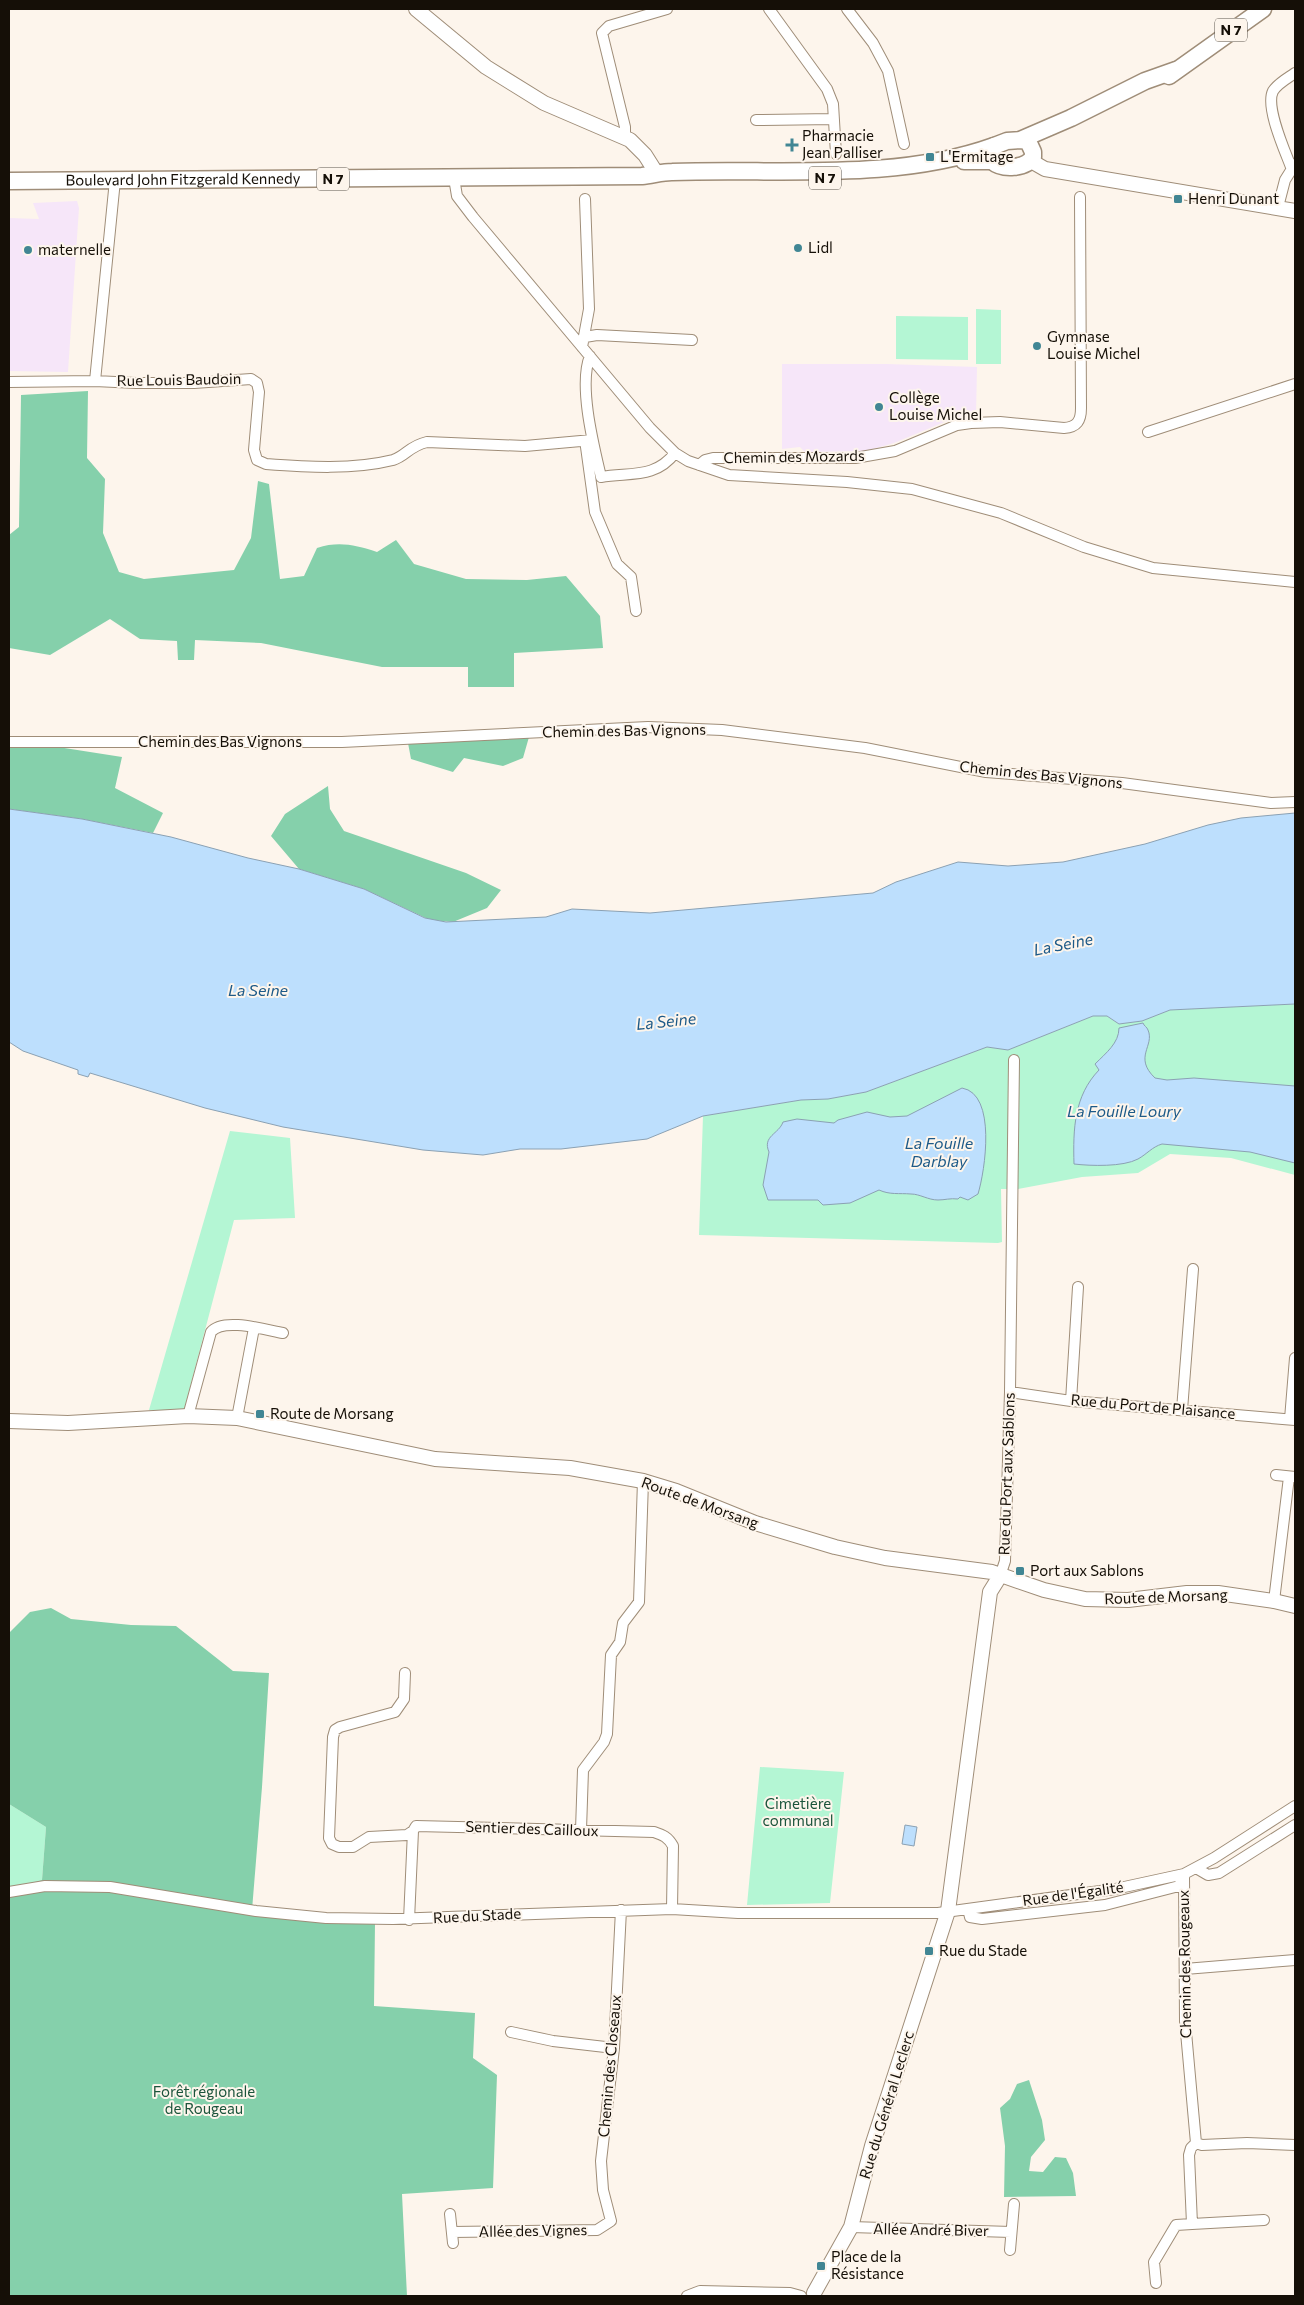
<svg xmlns="http://www.w3.org/2000/svg" width="1304" height="2305" viewBox="0 0 1304 2305" font-family="Commissioner,sans-serif">
	<style>
		.education { fill: #f6e6f9 }
		.green { fill: #b4f6d4 }
		.forest { fill: #85d0ab }
		.water { fill: #bddffd; stroke: #8ba1b3 }
		.lines { fill: none; stroke-linecap: round; stroke-linejoin: round }
		.street-casing { stroke: #9f8d78; stroke-width: 12 }
		.secondary-casing { stroke: #9f8d78; stroke-width: 16 }
		.primary-casing { stroke: #9f8d78; stroke-width: 19 }
		.street { stroke: #fff; stroke-width: 10 }
		.secondary { stroke: #fff; stroke-width: 14 }
		.primary { stroke: #fff; stroke-width: 16 }
		.poi-dot { fill: #418694; stroke: #fdf5ec; stroke-width: 2 }
		.labels { text-anchor: middle; stroke-width: 4; stroke-linejoin: round; paint-order: stroke }
		.shield { fill: #fdf5ec; stroke: #5b544c; stroke-width: 1 }
		.shield-label { font-size: 14px; font-weight: bold; fill: #150f07 }
		.poi-label { font-size: 15px; fill: #150f07; stroke: #fdf5ec; text-anchor: start }
		.street-label { font-size: 15px; fill: #150f07; stroke: #fdf5ec }
		.park-label { font-size: 15px; fill: #1b543b; stroke: #fdf5ec }
		.water-label { font-size: 16px; font-style: italic; fill: #1d5a88; stroke: #fdf5ec }
	</style>
	<rect width="100%" height="100%" fill="#fdf5ec"/>
	<!-- education -->
	<path class="education" d="M 77,201 L 79,208 L 68,372 L 9,371 L 9,218 L 39,219 L 33,203 Z
		M 782,364 L 887,364 L 977,367 L 976,416 L 947,421 L 894,443 L 866,451 L 805,452 L 800,447 L 782,449 Z"/>
	<!-- green -->
	<path class="green" d="M 976,309 L 1001,310 L 1001,364 L 976,364 Z
		M 896,316 L 968,317 L 968,360 L 896,359 Z
		M 1295,1004 L 1295,1175 L 1231,1158 L 1170,1154 L 1138,1173 L 1082,1177 L 1018,1189 L 1001,1189 L 1002,1242 L 998,1243 L 699,1235 L 703,1116 L 801,1100 L 828,1099 L 866,1092 L 987,1047 L 1008,1050 L 1093,1016 L 1107,1016 L 1119,1024 L 1142,1021 L 1170,1010 Z
		M 230,1131 L 290,1138 L 295,1218 L 234,1220 L 184,1410 L 149,1410 Z
		M 760,1767 L 844,1772 L 830,1903 L 747,1905 Z
		M 9,1804 L 46,1827 L 42,1880 L 9,1890 Z"/>
	<!-- forest -->
	<path class="forest" d="M 88,391 L 87,458 L 105,479 L 103,533 L 119,572 L 144,579 L 234,570 L 251,538 L 258,481 L 269,484 L 280,579 L 304,576 L 317,548 C 339,541 355,545 377,552 L 396,540 L 414,564 L 466,579 L 527,580 L 566,576 L 600,616 L 603,648 L 514,653 L 514,687 L 468,687 L 468,667 L 382,667 L 261,643 L 195,640 L 194,660 L 178,660 L 177,641 L 140,639 L 110,619 L 50,655 L 9,648 L 9,535 L 19,527 L 21,395 Z
		M 529,737 L 523,758 L 503,766 L 464,758 L 453,772 L 411,759 L 408,743 Z
		M 9,746 L 58,747 L 122,757 L 115,788 L 163,813 L 153,833 L 82,819 L 9,809 Z
		M 328,786 L 330,809 L 344,831 L 466,873 L 501,890 L 487,908 L 453,922 L 430,920 L 364,889 L 299,869 L 271,836 L 285,814 Z
		M 51,1608 L 71,1619 L 131,1625 L 176,1626 L 233,1671 L 269,1673 L 262,1787 L 252,1910 L 375,1923 L 374,2006 L 475,2013 L 473,2058 L 497,2075 L 493,2188 L 402,2194 L 407,2296 L 9,2296 L 9,1890 L 42,1880 L 46,1827 L 9,1804 L 9,1633 L 30,1612 Z
		M 1029,2080 L 1042,2120 L 1045,2140 L 1031,2157 L 1029,2171 L 1043,2172 L 1055,2157 L 1066,2158 L 1073,2173 L 1076,2196 L 1004,2197 L 1005,2146 L 1000,2108 L 1010,2099 L 1017,2084 Z"/>
	<!-- water -->
	<path class="water" d="M 9,809 L 82,819 L 171,837 L 248,858 L 299,869 L 364,889 L 425,918 L 446,922 L 546,917 L 572,909 L 650,913 L 873,893 L 896,882 L 958,862 L 1008,866 L 1063,862 L 1145,844 L 1208,825 L 1241,818 L 1295,813 L 1295,1004 L 1170,1010 L 1142,1021 L 1119,1024 L 1107,1016 L 1093,1016 L 1008,1050 L 987,1047 L 866,1092 L 828,1099 L 801,1100 L 703,1116 L 647,1139 L 561,1149 L 520,1149 L 483,1155 L 423,1150 L 283,1127 L 205,1108 L 90,1073 L 88,1077 L 78,1074 L 78,1070 L 23,1051 L 9,1042 Z
		M 1143,1023 C 1144,1026 1147,1027 1148,1030 C 1155,1046 1133,1057 1155,1078 L 1167,1080 L 1194,1078 L 1295,1086 L 1295,1163 L 1250,1152 L 1162,1144 C 1152,1147 1147,1154 1138,1159 C 1123,1167 1091,1166 1074,1164 C 1073,1129 1074,1096 1099,1070 L 1095,1064 C 1106,1053 1119,1043 1119,1028 Z
		M 962,1088 C 997,1094 985,1171 978,1194 L 968,1200 L 960,1197 L 958,1199 C 950,1198 945,1200 938,1200 C 928,1200 920,1194 911,1194 C 899,1193 890,1195 879,1190 L 850,1203 L 823,1205 L 818,1200 L 768,1200 L 763,1185 L 769,1152 C 762,1136 779,1134 783,1122 L 797,1119 L 834,1123 L 838,1120 L 867,1112 L 890,1117 L 907,1116 Z
		M 905,1825 L 917,1827 L 914,1846 L 902,1844 Z"/>
	<g class="lines">
		<defs>
			<path id="street" d="M 769,9 L 827,89 L 833,104 L 836,154
				M 847,9 L 873,43 L 888,71 L 904,144
				M 756,120 L 834,119
				M 625,137 L 625,127 L 602,33 L 609,26 L 667,9
				M 1291,167 C 1285,151 1265,107 1273,91 C 1278,83 1288,78 1295,73
				M 454,178 L 457,196 L 473,217 L 650,428 L 675,453 L 688,461 L 729,475 L 847,482 L 912,489 L 1001,513 L 1084,547 L 1153,568 L 1295,582
				M 1278,207 L 1285,180 L 1295,164
				M 585,337 L 597,335 L 692,340
				M 582,347 L 589,309 L 585,199
				M 590,356 C 578,385 594,447 601,477 C 630,472 655,479 675,453
				M 95,381 L 115,180
				M 9,382 L 95,381 L 136,383 L 194,383 L 251,379 L 257,383 L 259,392 L 254,450 L 257,460 L 266,464 C 307,467 353,470 393,460 C 406,456 409,446 427,442 L 525,446 L 592,440
				M 1148,432 L 1295,384
				M 592,441 L 586,447 L 595,512 L 617,564 L 631,577 L 636,611
				M 699,465 L 705,460 L 713,458 L 855,458 L 895,451 L 957,425 L 971,423 L 1000,422 L 1064,428 C 1077,427 1081,421 1081,408 L 1080,197
				M 9,742 L 342,742 L 648,727 L 722,730 L 865,748 L 986,772 L 1122,783 L 1271,803 L 1295,802
				M 1010,1392 L 1071,1401 L 1295,1420
				M 1071,1401 L 1078,1287
				M 1182,1410 L 1193,1269
				M 188,1416 L 211,1332 C 223,1317 266,1330 283,1333
				M 237,1418 L 254,1328
				M 1290,1419 L 1295,1358
				M 1276,1475 L 1295,1477
				M 1000,1576 L 1005,1561 L 1010,1392 L 1014,1060
				M 1274,1601 L 1289,1477
				M 405,1673 L 404,1699 L 395,1712 L 340,1727 L 335,1730 L 333,1737 L 329,1838 L 332,1844 L 339,1847 L 353,1847 L 369,1837 L 407,1835 L 413,1831
				M 581,1830 L 583,1770 L 604,1742 L 607,1734 L 611,1655 L 620,1642 L 623,1623 L 639,1602 L 643,1481
				M 1196,1868 L 1208,1875 L 1219,1873 L 1295,1825
				M 9,1892 L 45,1886 L 110,1887 L 256,1911 L 326,1918 L 393,1919 L 672,1909 L 738,1913 L 938,1913 L 1115,1889 L 1184,1874 L 1214,1858 L 1295,1806
				M 968,1909 L 970,1917 L 982,1919 L 1105,1905 L 1179,1886 L 1184,1875
				M 409,1920 L 413,1831 L 416,1826 L 654,1832 C 663,1835 668,1837 673,1846 L 672,1909
				M 1185,1969 L 1295,1960
				M 511,2032 L 553,2041 L 614,2048
				M 1196,2143 L 1202,2145 L 1247,2143 L 1295,2145
				M 450,2214 L 453,2243
				M 1192,2224 L 1264,2220
				M 851,2227 L 1011,2232
				M 452,2232 L 597,2230 L 611,2221 L 603,2190 L 601,2161 L 614,2048 L 621,1910
				M 1010,2250 L 1014,2204
				M 1156,2283 L 1154,2262 L 1176,2225 L 1192,2224 L 1189,2155 L 1191,2148 L 1196,2143 L 1185,2021 L 1184,1874
				M 687,2296 L 700,2291 L 790,2293 L 801,2296"/>
			<path id="secondary" d="M 416,9 L 486,67 L 544,103 L 630,140 L 645,155 L 657,174
				M 1031,161 L 1045,169 L 1295,211
				M 9,1421 L 68,1423 L 188,1416 L 237,1418 L 435,1459 L 570,1468 L 643,1481 L 676,1491 L 755,1523 L 835,1547 L 885,1558 L 992,1572 L 1044,1590 L 1085,1599 L 1128,1600 L 1187,1593 L 1218,1593 L 1274,1601 L 1295,1606
				M 814,2293 L 851,2227 L 872,2146 L 948,1911 L 990,1592 L 1000,1576"/>
			<g id="primary">
				<path d="M 1169,76 L 1263,9"/>
				<path d="M 1020,140 L 1028,141 L 1033,152 L 1033,157 C 1026,169 1002,170 992,161 L 991,155 L 994,146 L 1007,141 L 1020,140 L 1071,118 L 1145,81 L 1176,70"/>
				<path d="M 964,161 L 992,161"/>
				<path id="s1" d="M 9,181 L 642,176 C 652,175 663,172 672,172 C 777,168 894,182 994,146"/>
			</g>
		</defs>
		<!-- street casing -->
		<use href="#street" class="street-casing"/>
		<!-- secondary casing -->
		<use href="#secondary" class="secondary-casing"/>
		<!-- primary casing -->
		<use href="#primary" class="primary-casing"/>
		<!-- street -->
		<use href="#street" class="street"/>
		<!-- secondary -->
		<use href="#secondary" class="secondary"/>
		<!-- primary -->
		<use href="#primary" class="primary"/>
	</g>
	<!-- markers -->
	<g class="poi-dot">
		<path d="M789.5 137.5h5v5h5v5h-5v5h-5v-5h-5v-5h5z"/>
		<rect x="925" y="152" width="10" height="10" rx="2.5"/>
		<rect x="1173" y="194" width="10" height="10" rx="2.5"/>
		<circle cx="798" cy="248" r="5"/>
		<circle cx="28" cy="250" r="5"/>
		<circle cx="1037" cy="346" r="5"/>
		<circle cx="879" cy="407" r="5"/>
		<rect x="255" y="1409" width="10" height="10" rx="2.5"/>
		<rect x="1015" y="1566" width="10" height="10" rx="2.5"/>
		<rect x="924" y="1946" width="10" height="10" rx="2.5"/>
		<rect x="816" y="2261" width="10" height="10" rx="2.5"/>
	</g>
	<g class="labels">
		<!-- shield labels -->
		<g class="shield">
			<rect x="1215" y="18.5" width="32" height="23" rx="4"/>
			<rect x="809" y="166.5" width="32" height="23" rx="4"/>
			<rect x="317" y="167.5" width="32" height="23" rx="4"/>
		</g>
		<g class="shield-label">
			<text x="1231" y="35">N 7</text>
			<text x="825" y="183">N 7</text>
			<text x="333" y="184">N 7</text>
		</g>
		<!-- poi labels -->
		<g class="poi-label">
			<text x="802" y="141">Pharmacie<tspan x="802" dy="17">Jean Palliser</tspan></text>
			<text x="940" y="162">L'Ermitage</text>
			<text x="1188" y="204">Henri Dunant</text>
			<text x="808" y="253">Lidl</text>
			<text x="38" y="255">maternelle</text>
			<text x="1047" y="342">Gymnase<tspan x="1047" dy="17">Louise Michel</tspan></text>
			<text x="889" y="403">Collège<tspan x="889" dy="17">Louise Michel</tspan></text>
			<text x="270" y="1419">Route de Morsang</text>
			<text x="1030" y="1576">Port aux Sablons</text>
			<text x="939" y="1956">Rue du Stade</text>
			<text x="831" y="2262">Place de la<tspan x="831" dy="17">Résistance</tspan></text>
		</g>
		<!-- street labels -->
		<g class="street-label">
			<text dy="5" stroke="none"><textPath href="#s1" startOffset="174">Boulevard John Fitzgerald Kennedy</textPath></text>
			<text transform="translate(179 380) rotate(-1)" y="5">Rue Louis Baudoin</text>
			<text transform="translate(794 457) rotate(-1)" y="5">Chemin des Mozards</text>
			<text transform="translate(624 731) rotate(-1)" y="5">Chemin des Bas Vignons</text>
			<text x="220" y="747">Chemin des Bas Vignons</text>
			<text transform="translate(1041 775) rotate(6)" y="5">Chemin des Bas Vignons</text>
			<text transform="translate(1153 1407) rotate(5)" y="5">Rue du Port de Plaisance</text>
			<text transform="translate(1007 1474) rotate(-88)" y="5">Rue du Port aux Sablons</text>
			<text transform="translate(700 1503) rotate(20)" y="5">Route de Morsang</text>
			<text transform="translate(1166 1597) rotate(-2)" y="5">Route de Morsang</text>
			<text transform="translate(532 1829) rotate(2)" y="5">Sentier des Cailloux</text>
			<text transform="translate(1073 1894) rotate(-8)" y="5">Rue de l'Égalité</text>
			<text transform="translate(477 1916) rotate(-3)" y="5">Rue du Stade</text>
			<text transform="translate(1185 1964) rotate(-91)" y="5">Chemin des Rougeaux</text>
			<text transform="translate(610 2066) rotate(-85)" y="5">Chemin des Closeaux</text>
			<text transform="translate(887 2105) rotate(-73)" y="5">Rue du Général Leclerc</text>
			<text transform="translate(931 2230) rotate(1)" y="5">Allée André Biver</text>
			<text transform="translate(533 2231) rotate(-1)" y="5">Allée des Vignes</text>
		</g>
		<!-- park labels -->
		<g class="park-label">
			<text x="798" y="1809">Cimetière<tspan x="798" dy="17">communal</tspan></text>
			<text x="204" y="2097">Forêt régionale<tspan x="204" dy="17">de Rougeau</tspan></text>
		</g>
		<!-- water labels -->
		<g class="water-label">
			<text transform="translate(1063 944) rotate(-11)" y="6">La Seine</text>
			<text x="258" y="996">La Seine</text>
			<text transform="translate(666 1021) rotate(-6)" y="6">La Seine</text>
			<text x="1124" y="1117">La Fouille Loury</text>
			<text x="939" y="1149">La Fouille<tspan x="939" dy="18">Darblay</tspan></text>
		</g>
	</g>
	<!-- border -->
	<rect width="1304" height="2305" fill="none" stroke="#150f07" stroke-width="20"/>
</svg>
